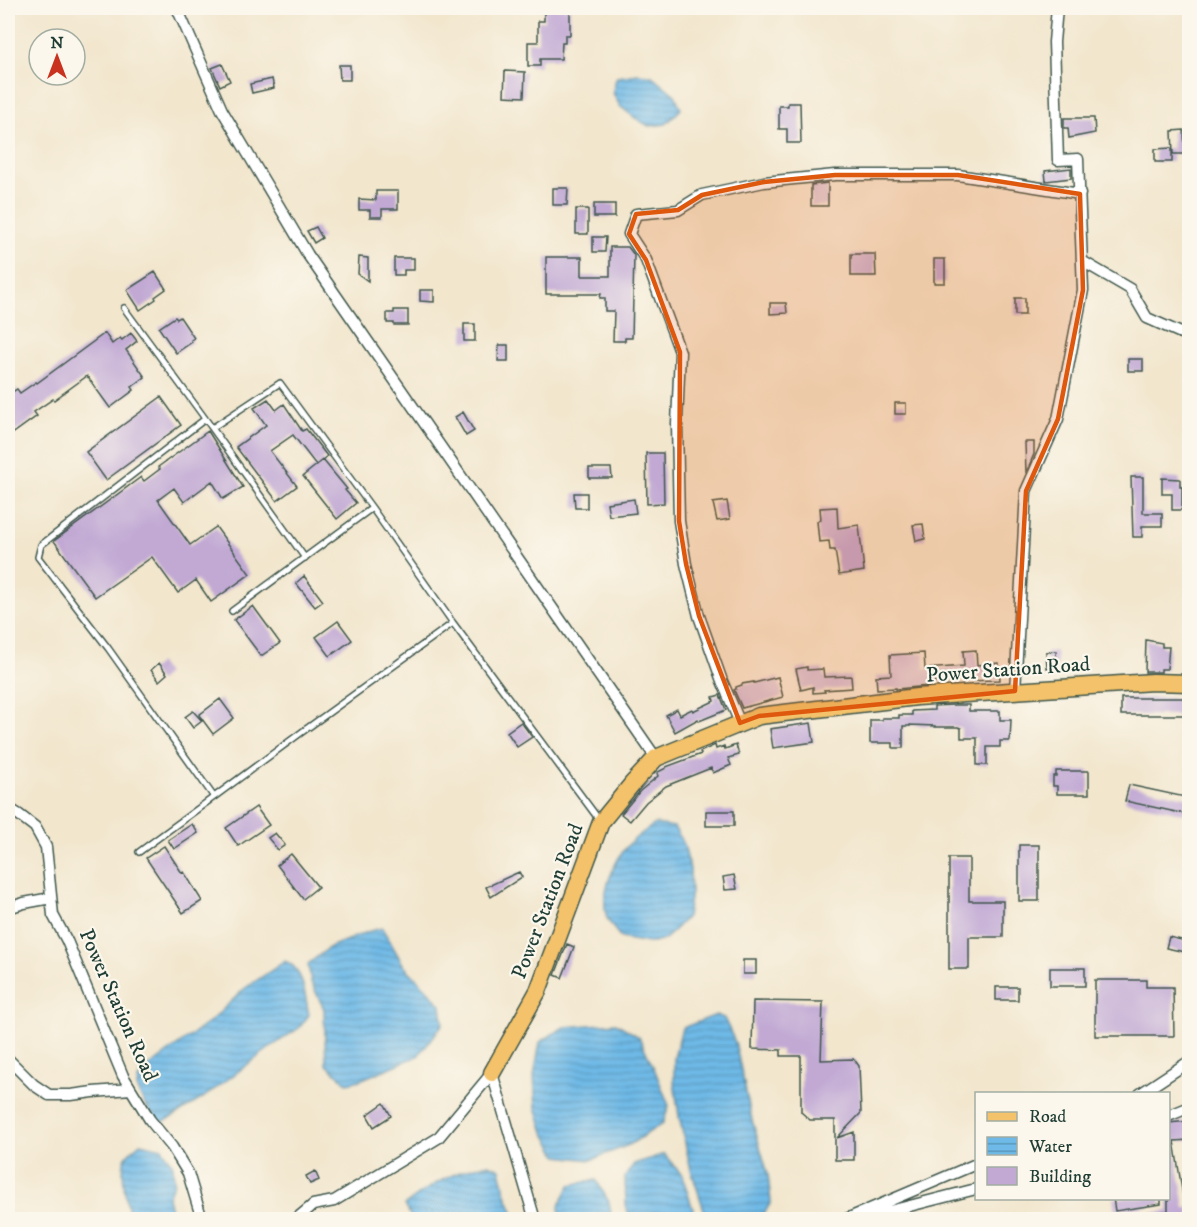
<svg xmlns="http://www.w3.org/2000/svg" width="1197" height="1227" viewBox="0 0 1197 1227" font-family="'IM FELL DW Pica',serif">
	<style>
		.water { fill: url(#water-rules); stroke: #467b8e; stroke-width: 1.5 }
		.building { fill: #c1a9d4 }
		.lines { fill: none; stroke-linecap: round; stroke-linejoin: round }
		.service-casing { stroke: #3f564b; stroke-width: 8 }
		.minor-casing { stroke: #3f564b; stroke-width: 13 }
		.primary-casing { stroke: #3f564b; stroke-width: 19 }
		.service { stroke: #fff; stroke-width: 5 }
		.minor { stroke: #fff; stroke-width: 10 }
		.primary { stroke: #f3c26a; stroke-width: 16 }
		.marked { fill: #de580e; fill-opacity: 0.2; stroke: #de580e; stroke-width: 4.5; stroke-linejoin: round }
		.labels { text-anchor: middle; stroke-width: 4.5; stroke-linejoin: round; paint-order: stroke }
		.street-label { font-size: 21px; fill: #1f3d34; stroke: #fbf7ec }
	</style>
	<defs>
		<pattern id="water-rules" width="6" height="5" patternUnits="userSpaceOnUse" patternTransform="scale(1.5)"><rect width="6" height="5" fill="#6eb9e7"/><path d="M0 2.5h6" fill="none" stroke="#5a98bc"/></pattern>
	</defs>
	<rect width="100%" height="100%" fill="#fbf7ec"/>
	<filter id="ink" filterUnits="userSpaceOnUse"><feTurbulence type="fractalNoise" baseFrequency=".0167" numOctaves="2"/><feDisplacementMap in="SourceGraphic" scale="12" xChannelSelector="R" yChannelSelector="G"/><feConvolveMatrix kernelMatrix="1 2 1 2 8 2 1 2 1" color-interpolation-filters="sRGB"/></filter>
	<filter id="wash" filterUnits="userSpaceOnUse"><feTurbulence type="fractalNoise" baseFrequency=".008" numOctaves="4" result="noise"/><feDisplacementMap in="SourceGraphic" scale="24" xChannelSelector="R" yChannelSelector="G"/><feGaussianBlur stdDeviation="1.35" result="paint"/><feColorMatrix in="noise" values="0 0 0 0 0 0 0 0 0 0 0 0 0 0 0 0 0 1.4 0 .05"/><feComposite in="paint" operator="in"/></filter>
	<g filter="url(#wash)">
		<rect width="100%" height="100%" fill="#f2e6cd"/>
		<!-- water -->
		<path class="water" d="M 639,74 L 652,76 L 675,95 L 681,109 L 666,124 L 649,126 L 635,118 L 620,106 L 613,93 L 614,85 L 617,77 Z
			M 655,824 L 674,827 L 684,845 L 690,869 L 691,892 L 687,917 L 665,939 L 648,943 L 621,938 C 616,931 610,925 607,918 C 599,896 614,860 629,844 C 637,836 646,830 655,824 Z
			M 382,928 L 404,966 L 426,988 L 441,1005 L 443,1024 L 418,1056 L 360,1080 L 347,1083 L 326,1064 L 324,1009 L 311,982 L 308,964 L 330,947 L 370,931 Z
			M 285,961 C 304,968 305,997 309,1015 L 299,1028 L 271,1047 L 203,1098 L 176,1115 L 161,1123 C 153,1116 138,1097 137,1086 C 137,1081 140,1076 142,1072 L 213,1019 L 244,989 Z
			M 716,1015 L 724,1018 L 735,1042 L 752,1120 L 768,1174 L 771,1202 L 761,1219 L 711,1219 L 704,1210 L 691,1170 L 679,1116 L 674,1082 L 674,1058 L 682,1028 Z
			M 616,1023 L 639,1037 L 654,1068 L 669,1106 L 663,1123 L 631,1144 L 591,1160 L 558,1156 L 544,1132 L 536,1107 L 534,1076 L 540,1042 L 564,1027 Z
			M 140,1143 L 162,1148 L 173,1165 L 174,1182 L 168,1197 L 173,1219 L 131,1219 C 127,1206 119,1169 126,1157 C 129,1152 136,1147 140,1143 Z
			M 664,1154 L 682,1175 L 696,1219 L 629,1219 L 626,1205 L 625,1177 L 634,1164 Z
			M 489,1164 L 500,1169 L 505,1191 L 516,1219 L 412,1219 L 405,1205 C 432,1184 455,1170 489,1164 Z
			M 596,1180 L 609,1202 L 612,1219 L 560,1219 L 559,1206 L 570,1185 Z"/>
		<g id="blocks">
			<!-- building -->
			<path class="building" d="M 544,8 L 570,8 L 570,35 L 565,35 L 565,43 L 562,43 L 561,59 L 540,59 L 540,66 L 528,66 L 528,42 L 538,42 L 538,21 L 544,21 Z
				M 222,64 L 230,81 L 220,86 L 212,68 Z
				M 339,65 L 350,65 L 350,80 L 340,80 Z
				M 505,71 L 525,72 L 524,97 L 504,96 Z
				M 272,79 L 274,88 L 252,93 L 250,84 Z
				M 788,103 L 800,103 L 801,143 L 787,143 L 787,129 L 779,129 L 779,106 L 788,106 Z
				M 1064,118 L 1094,118 L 1095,133 L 1069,138 L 1068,128 L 1064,128 Z
				M 1184,130 L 1185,154 L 1173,154 L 1172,131 Z
				M 1172,148 L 1172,162 L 1155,162 L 1155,149 Z
				M 1071,168 L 1071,178 L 1046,181 L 1045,171 Z
				M 828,183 L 828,206 L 811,206 L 811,185 Z
				M 553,188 L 568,188 L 567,205 L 553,205 Z
				M 376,191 L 398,191 L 398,209 L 382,209 L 382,217 L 370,217 L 370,210 L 359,210 L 359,199 L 376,200 Z
				M 594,204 L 615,204 L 615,217 L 594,217 Z
				M 576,209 L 588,209 L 588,234 L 576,234 Z
				M 316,227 L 322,238 L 314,243 L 307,231 Z
				M 593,237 L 606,237 L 605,252 L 593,252 Z
				M 610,247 L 628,247 L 634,255 L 632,338 L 625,338 L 625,341 L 613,341 L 614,311 L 605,311 L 605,298 L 600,298 L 601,294 L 546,294 L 546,257 L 582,257 L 582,276 L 610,276 Z
				M 851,254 L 875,254 L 876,276 L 851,276 Z
				M 359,257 L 368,258 L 368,281 L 358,274 Z
				M 394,258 L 414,258 L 414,270 L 404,270 L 404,275 L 394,275 Z
				M 934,259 L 945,259 L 945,283 L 934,283 Z
				M 155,272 L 166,289 L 155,297 L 156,299 L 140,310 L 127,290 Z
				M 420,290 L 434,290 L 434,302 L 420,301 Z
				M 1015,298 L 1025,298 L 1025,315 L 1015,315 Z
				M 770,303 L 786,303 L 787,313 L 770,314 Z
				M 394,310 L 408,310 L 408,325 L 394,325 L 394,323 L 387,323 L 387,313 L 394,313 Z
				M 175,317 L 177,319 L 180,317 L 194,338 L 191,340 L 192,342 L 176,353 L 159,328 Z
				M 464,324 L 475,324 L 475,341 L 464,341 Z
				M 105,333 L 112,344 L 120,338 L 122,340 L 131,333 L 137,341 L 126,350 L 145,377 L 132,387 L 134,390 L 110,408 L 87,376 L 54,400 L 53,399 L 34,412 L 37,416 L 8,437 L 8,395 L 17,389 L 20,393 L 36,382 L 37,383 Z
				M 499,345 L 508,345 L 508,361 L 498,361 Z
				M 1128,359 L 1143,359 L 1143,371 L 1128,371 Z
				M 161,397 L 181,425 L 106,480 L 86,452 Z
				M 268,399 L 276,410 L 284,404 L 302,431 L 306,429 L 327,456 L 316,465 L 293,435 L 270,451 L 297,486 L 277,501 L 236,447 L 266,425 L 254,408 Z
				M 895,403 L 906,403 L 906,414 L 895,414 Z
				M 463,412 L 474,431 L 466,436 L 455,417 Z
				M 208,431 L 243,487 L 223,499 L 212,481 L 184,502 L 174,488 L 158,500 L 190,545 L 216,527 L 250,574 L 211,602 L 196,580 L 178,593 L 152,557 L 95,597 L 54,541 L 141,477 L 144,481 L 160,469 L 158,467 Z
				M 1025,442 L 1034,442 L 1034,454 L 1026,473 Z
				M 646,453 L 663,453 L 664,503 L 647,504 Z
				M 323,460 L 347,489 L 345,490 L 356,503 L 337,519 L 303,476 Z
				M 589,468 L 611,468 L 612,478 L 589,478 Z
				M 1131,477 L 1143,477 L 1143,513 L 1162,513 L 1162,526 L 1142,526 L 1142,537 L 1133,537 Z
				M 1162,478 L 1180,479 L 1180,487 L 1182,487 L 1182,510 L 1172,510 L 1172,494 L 1162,494 Z
				M 574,493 L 587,493 L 587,508 L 575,508 Z
				M 634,499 L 636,513 L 609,516 L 607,503 Z
				M 727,501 L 730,519 L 717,521 L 713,503 Z
				M 837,507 L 838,528 L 859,525 L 864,571 L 839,575 L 835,550 L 830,550 L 829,541 L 819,542 L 817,521 L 821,520 L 820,508 Z
				M 923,524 L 925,539 L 916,541 L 913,525 Z
				M 304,576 L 323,601 L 315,607 L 296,583 Z
				M 253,606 L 280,643 L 261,656 L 234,620 Z
				M 338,621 L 352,640 L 330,656 L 316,637 Z
				M 1146,640 L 1162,643 L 1162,647 L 1169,647 L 1167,669 L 1161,669 L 1161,672 L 1145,672 Z
				M 976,650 L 977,665 L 999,663 L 1000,680 L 965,681 L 965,679 L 929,682 L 929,686 L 896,689 L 896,688 L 877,689 L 876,676 L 891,675 L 890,655 L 924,653 L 925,669 L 964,666 L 963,651 Z
				M 1056,651 L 1057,667 L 1047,668 L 1046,652 Z
				M 159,663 L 167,674 L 159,681 L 151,670 Z
				M 807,667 L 807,670 L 823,669 L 824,677 L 851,676 L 852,688 L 824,690 L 825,692 L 813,693 L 813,687 L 801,690 L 796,669 Z
				M 778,677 L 783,697 L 742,708 L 734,690 L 736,689 L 736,687 L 742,685 L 742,684 L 754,682 L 754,683 Z
				M 720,695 L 726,710 L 699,721 L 698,719 L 675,732 L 666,715 L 677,709 L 680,715 L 692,709 L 693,711 L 714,701 L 713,697 Z
				M 1121,698 L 1190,698 L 1190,715 L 1121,715 Z
				M 220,699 L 234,718 L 213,734 L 199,715 Z
				M 954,705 L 969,705 L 969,711 L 1000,711 L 1000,720 L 1011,720 L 1010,741 L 1000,741 L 1000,747 L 987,747 L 987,765 L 977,765 L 977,738 L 961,738 L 961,728 L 958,727 L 935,727 L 935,726 L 910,725 L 910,726 L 903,726 L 903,748 L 893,748 L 893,743 L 870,743 L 870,720 L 882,720 L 882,718 L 899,718 L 899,715 L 912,715 L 912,711 L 934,710 L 934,706 Z
				M 193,711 L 202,721 L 193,728 L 185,717 Z
				M 521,722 L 532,737 L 517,747 L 507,732 Z
				M 811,723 L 814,742 L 773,748 L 770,729 Z
				M 715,745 L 716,749 L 724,746 L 725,749 L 736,745 L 739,755 L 728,758 L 731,765 L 713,773 L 711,768 L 666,786 L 646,802 L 630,821 L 621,814 L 640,791 L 658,776 L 657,773 L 658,772 L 666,768 L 666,767 L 701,754 L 700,752 Z
				M 1056,771 L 1089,771 L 1089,794 L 1057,794 L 1057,786 L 1053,786 L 1053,776 L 1056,776 Z
				M 1129,785 L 1190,798 L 1190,815 L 1125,801 Z
				M 256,807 L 269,825 L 238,846 L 226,828 Z
				M 706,811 L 734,811 L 734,826 L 706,826 Z
				M 192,824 L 198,833 L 174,849 L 168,840 Z
				M 275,833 L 285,845 L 278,850 L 268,838 Z
				M 1019,845 L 1039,845 L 1039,901 L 1019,901 Z
				M 164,846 L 182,873 L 184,872 L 202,901 L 183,913 L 146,858 Z
				M 291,854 L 318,887 L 303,899 L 277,865 Z
				M 949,858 L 969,858 L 969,901 L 1003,901 L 1003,937 L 969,937 L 969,969 L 949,969 Z
				M 519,872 L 522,877 L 491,897 L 486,887 Z
				M 734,875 L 737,889 L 725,890 L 723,877 Z
				M 1169,937 L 1190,942 L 1190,953 L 1166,948 Z
				M 567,944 L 574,947 L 562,978 L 555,975 Z
				M 743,960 L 756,960 L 756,974 L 743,974 Z
				M 1050,968 L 1085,968 L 1085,986 L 1050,986 Z
				M 1095,980 L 1146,980 L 1146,987 L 1173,987 L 1174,1036 L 1095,1036 Z
				M 996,987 L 1018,987 L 1018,1000 L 996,1000 Z
				M 753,1001 L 823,1002 L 821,1060 L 854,1059 L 859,1066 L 861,1113 L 837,1138 L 854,1132 L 854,1160 L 835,1160 L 835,1120 L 810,1120 L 801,1112 L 801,1056 L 781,1056 L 781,1050 L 752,1049 Z
				M 384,1103 L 391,1116 L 374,1127 L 367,1115 Z
				M 1190,1121 L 1190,1140 L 1174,1141 L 1185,1208 L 1190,1208 L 1190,1220 L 1149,1220 L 1149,1213 L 1168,1211 L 1168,1123 Z
				M 315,1171 L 319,1180 L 310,1184 L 306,1176 Z
				M 1113,1198 L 1161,1198 L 1161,1204 L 1115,1211 Z"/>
		</g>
	</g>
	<g filter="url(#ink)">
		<use href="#blocks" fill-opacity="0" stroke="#3f564b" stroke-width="1.5"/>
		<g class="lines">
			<defs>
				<path id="service" d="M 124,308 L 212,428 L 280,383 L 372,508 L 453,623 L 600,821
					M 205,419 L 41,545 L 38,557 L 108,648 L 214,797 L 302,732 L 453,623
					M 212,428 L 305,558
					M 232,611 L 372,508
					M 139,852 L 214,797"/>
				<path id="minor" d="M 177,8 L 222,110 L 308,255 L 656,758
					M 1082,261 L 1130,289 L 1147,318 L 1190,337
					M 1015,691 L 1026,491 L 1058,419 L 1083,290 L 1078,159 L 1058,160 L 1054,42 L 1057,8
					M 740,723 L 722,681 L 699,616 L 686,564 L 679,521 L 677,424 L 680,352 L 646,260 L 629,234 L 636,214 L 678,210 L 702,195 L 764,182 L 835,175 L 958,175 L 1080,194
					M 8,808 L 18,814 L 35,827 L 46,847 L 53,915 L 67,941 L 123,1076 L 150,1120 L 172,1147 L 188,1173 L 200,1213 L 204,1220
					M 8,908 L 24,903 L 51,898
					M 8,1059 L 34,1085 L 49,1095 L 71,1095 L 93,1092 L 131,1089
					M 492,1073 L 535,1220
					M 1140,1094 L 1190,1061
					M 1168,1116 L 1190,1107
					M 295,1220 L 313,1205 L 334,1201 L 438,1138 L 492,1073
					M 844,1220 L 976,1164
					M 864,1220 L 886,1212 L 976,1189"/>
				<path id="primary" d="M 492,1073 L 538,991 L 601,822 L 632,784 L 656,758 L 759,716 L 917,697 L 1153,682 L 1190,683"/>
			</defs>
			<!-- service casing -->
			<use href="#service" class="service-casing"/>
			<!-- minor casing -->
			<use href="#minor" class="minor-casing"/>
			<!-- primary casing -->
			<use href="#primary" class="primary-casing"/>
			<!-- service -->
			<use href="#service" class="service"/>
			<!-- minor -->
			<use href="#minor" class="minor"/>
			<!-- primary -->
			<use href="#primary" class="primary"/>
		</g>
	</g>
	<!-- marked area -->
	<path class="marked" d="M 835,175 L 958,175 L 1080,194 L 1083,290 L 1058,419 L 1026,491 L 1015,691 L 759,716 L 740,723 L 699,616 L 686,564 L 679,521 L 680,352 L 646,260 L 629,234 L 636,214 L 678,210 L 702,195 L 764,182 Z"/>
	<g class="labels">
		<!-- street labels -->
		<g class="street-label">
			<text transform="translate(1008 669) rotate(-4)" y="7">Power Station Road</text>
			<text transform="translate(547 901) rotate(-69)" y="7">Power Station Road</text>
			<text transform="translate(119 1005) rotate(66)" y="7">Power Station Road</text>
		</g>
	</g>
	<!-- margin -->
	<rect width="1197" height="1227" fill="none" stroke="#fbf7ec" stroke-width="30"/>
	<!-- legend -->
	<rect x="975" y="1092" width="195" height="108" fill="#fbf7ec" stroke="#a3ada2" stroke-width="1.5"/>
	<rect x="987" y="1112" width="30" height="9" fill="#f3c26a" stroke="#a3ada2" stroke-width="1.5"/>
	<text x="1029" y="1122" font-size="18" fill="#1f3d34">Road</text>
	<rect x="987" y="1137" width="30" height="18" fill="url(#water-rules)" stroke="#a3ada2" stroke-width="1.5"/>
	<text x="1029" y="1152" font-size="18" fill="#1f3d34">Water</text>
	<rect x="987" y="1167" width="30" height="18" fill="#c1a9d4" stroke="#a3ada2" stroke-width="1.5"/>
	<text x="1029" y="1182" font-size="18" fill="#1f3d34">Building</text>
	<!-- north arrow -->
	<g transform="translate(57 57)"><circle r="28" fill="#fbf7ec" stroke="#a3ada2" stroke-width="1.5"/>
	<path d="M0-4.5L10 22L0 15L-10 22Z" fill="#c8321e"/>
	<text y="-9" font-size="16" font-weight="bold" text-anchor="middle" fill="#1f3d34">N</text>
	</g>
</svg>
